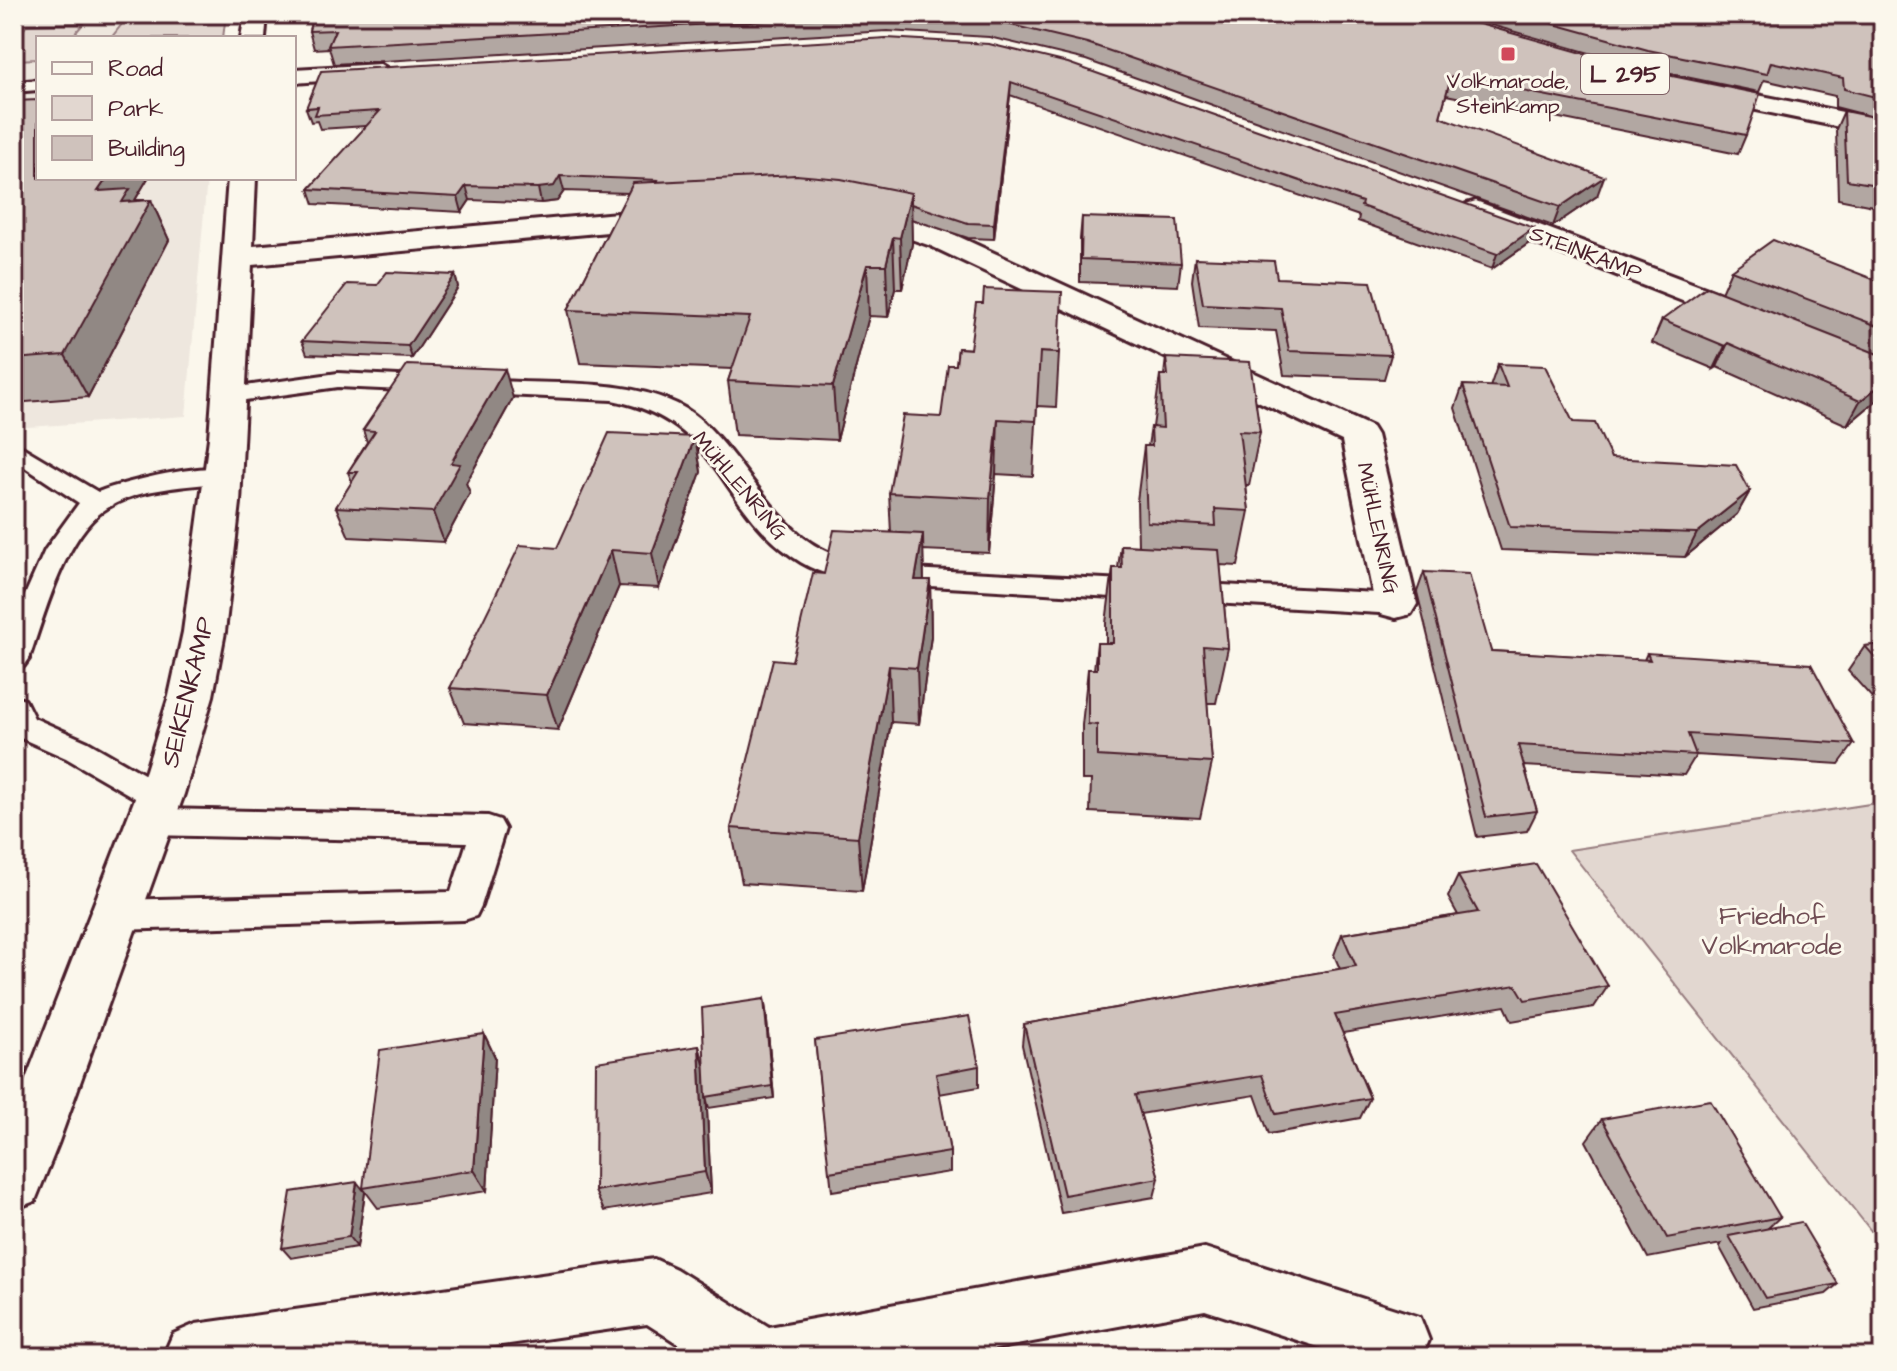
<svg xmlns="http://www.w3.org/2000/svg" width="1897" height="1371" viewBox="0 0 1897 1371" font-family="'Architects Daughter',sans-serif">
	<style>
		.built { fill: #eee7de }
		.green { fill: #e2d7d0; stroke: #967b7e; stroke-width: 2 }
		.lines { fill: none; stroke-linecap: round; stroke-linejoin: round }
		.lane-casing { stroke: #4a1f2b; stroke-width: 6 }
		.street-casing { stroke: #4a1f2b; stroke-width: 6 }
		.primary-casing { stroke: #4a1f2b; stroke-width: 6 }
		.lane { fill: #fbf7ec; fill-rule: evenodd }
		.street { fill: #fbf7ec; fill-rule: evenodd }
		.primary { fill: #fbf7ec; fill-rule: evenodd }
		.wall { fill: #b2a7a2; stroke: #4a1f2b; stroke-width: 2 }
		.shaded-wall { fill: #918884; stroke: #4a1f2b; stroke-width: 2 }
		.building { fill: #cfc2bc; stroke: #4a1f2b; stroke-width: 2 }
		.poi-dot { fill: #d1495b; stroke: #fbf7ec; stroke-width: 3 }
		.labels { text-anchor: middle; stroke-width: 6; stroke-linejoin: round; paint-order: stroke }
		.far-poi-label { font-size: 22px; fill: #4a1f2b; stroke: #fbf7ec }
		.far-street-label { font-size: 22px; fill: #4a1f2b; stroke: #fbf7ec }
		.shield { fill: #fbf7ec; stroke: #7f6065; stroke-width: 2 }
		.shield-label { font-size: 24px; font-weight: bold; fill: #4a1f2b }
		.street-label { font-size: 26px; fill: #4a1f2b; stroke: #fbf7ec }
		.park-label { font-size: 26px; fill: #704d54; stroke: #fbf7ec }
	</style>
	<rect width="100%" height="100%" fill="#fbf7ec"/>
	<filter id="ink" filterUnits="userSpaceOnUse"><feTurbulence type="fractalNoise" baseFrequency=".0125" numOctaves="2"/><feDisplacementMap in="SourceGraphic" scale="16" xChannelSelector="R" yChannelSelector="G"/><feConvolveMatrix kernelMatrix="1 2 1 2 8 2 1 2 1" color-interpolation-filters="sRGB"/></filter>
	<g filter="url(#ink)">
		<!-- built -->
		<path class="built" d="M 71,14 L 130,14 L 111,38 L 38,38 L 38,178 L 207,178 L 186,416 L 14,428 L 14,17 Z"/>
		<!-- green -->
		<path class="green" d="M 130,14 L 226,14 L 223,38 L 111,38 Z
			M 84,23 L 71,38 L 38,38 L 38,59 L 14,60 L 14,43 L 27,25 Z
			M 1883,802 L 1883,1246 L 1569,850 Z"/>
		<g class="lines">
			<defs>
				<path id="lane" d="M 38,80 L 38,90 L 14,92 L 14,82 Z
					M 338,373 C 399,376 460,379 521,382 C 572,384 629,381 677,404 C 702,416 721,440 738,462 C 796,538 810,561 910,569 L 1396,594 L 1406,597 L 1410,604 L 1406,611 L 1396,614 L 863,582 C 838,578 814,572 793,557 C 716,504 722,422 612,400 L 338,387 L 231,402 L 219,395 L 231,388 Z
					M 14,442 L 98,492 C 119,483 224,456 237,474 L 224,482 C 187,487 142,487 109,507 C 66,531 45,614 29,659 L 24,666 L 14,669 L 14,620 L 45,550 L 79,503 L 14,460 Z
					M 14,697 L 25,700 L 34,718 L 88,742 L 170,789 L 175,798 L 170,807 L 163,809 L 488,816 L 500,820 L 505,829 L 481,906 L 476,916 L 464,920 L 115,930 L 103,925 L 98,915 L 103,905 L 115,900 L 451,892 L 467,842 L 149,835 L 137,831 L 133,822 L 137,813 L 154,809 L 66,758 L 14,735 Z"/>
				<path id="street" d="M 245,14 L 267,14 L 265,38 L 241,38 Z
					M 380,64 L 392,71 L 389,76 L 294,83 L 294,69 Z
					M 228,178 L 256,178 L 253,246 L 673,208 L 683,211 L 688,217 L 683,223 L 673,226 L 252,265 L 240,503 L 225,632 L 213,696 L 184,794 L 58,1144 L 35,1201 L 14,1209 L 14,1110 L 146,770 L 169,696 L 183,632 L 209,438 Z
					M 1476,201 L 1763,310 L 1768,317 L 1763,324 L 1752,327 L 1741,324 L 1466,216 L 1462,210 L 1466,204 Z
					M 853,207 L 904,217 L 953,234 L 1372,427 L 1377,435 L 1417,604 L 1411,614 L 1396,618 L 1381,614 L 1375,604 L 1342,441 L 931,246 L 888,231 L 843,222 L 838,216 L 843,210 Z
					M 1205,1248 L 1420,1317 L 1429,1340 L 1422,1357 L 1349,1357 L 1205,1310 L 952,1357 L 699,1357 L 647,1324 L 419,1357 L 163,1357 L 173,1334 L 196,1324 L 654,1259 L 676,1269 L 769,1327 Z"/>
				<path id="primary" d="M 1697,83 L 1883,120 L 1883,136 L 1688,96 L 1684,91 Z"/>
			</defs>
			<!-- lane casing -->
			<use href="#lane" class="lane-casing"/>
			<!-- street casing -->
			<use href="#street" class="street-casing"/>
			<!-- primary casing -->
			<use href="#primary" class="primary-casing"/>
			<!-- lane -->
			<use href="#lane" class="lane"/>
			<!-- street -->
			<use href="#street" class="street"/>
			<!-- primary -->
			<use href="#primary" class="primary"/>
		</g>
		<!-- wall -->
		<path class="wall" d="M 311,14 L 1444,14 L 1746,135 L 1738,154 L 1446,95 L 1440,117 L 1597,196 L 1553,226 L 1086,60 L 989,37 L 887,31 L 334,64 L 329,48 L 314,49 L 309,31 L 312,17 Z
			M 1453,14 L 1883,14 L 1883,208 L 1838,199 L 1836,129 L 1844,111 L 1870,116 L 1835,107 L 1835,96 L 1764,80 L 1759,92 L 1642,68 Z
			M 887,38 L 1529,243 L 1492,269 L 1358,221 L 1359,216 L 1010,95 L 994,239 L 968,238 L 911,219 L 912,244 L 902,289 L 895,289 L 888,317 L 869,316 L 837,440 L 735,435 L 728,381 L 732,369 L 580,363 L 568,310 L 628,193 L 564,191 L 557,201 L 541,203 L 470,200 L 462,212 L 314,204 L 309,189 L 367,126 L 320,129 L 317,121 L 311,122 L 306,108 Z
			M 14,101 L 38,178 L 148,178 L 135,200 L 151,200 L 169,240 L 88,397 L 14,403 Z
			M 1082,217 L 1181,263 L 1178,286 L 1080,282 L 1080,239 Z
			M 1195,258 L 1277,278 L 1391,355 L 1384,379 L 1284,375 L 1276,331 L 1199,328 L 1192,281 Z
			M 1731,270 L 1883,283 L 1883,395 L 1847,425 L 1717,367 L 1714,369 L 1652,343 L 1662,320 L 1721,293 Z
			M 455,275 L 458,287 L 412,358 L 307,354 L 302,341 L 377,285 Z
			M 958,348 L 1059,353 L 1056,407 L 1037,406 L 1033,476 L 996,474 L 989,553 L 923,550 L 924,580 L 930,580 L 931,636 L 919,724 L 891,722 L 862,891 L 742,883 L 731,828 L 824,574 L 891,533 L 889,493 L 941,417 L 956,365 Z
			M 1166,358 L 1260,432 L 1249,486 L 1246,486 L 1249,511 L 1238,566 L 1220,565 L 1228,648 L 1216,703 L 1207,703 L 1212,763 L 1200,818 L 1090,812 L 1091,780 L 1082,780 L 1082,725 L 1088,669 L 1094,669 L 1097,643 L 1106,643 L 1106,623 L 1113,568 L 1118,568 L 1121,545 L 1138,546 L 1137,501 L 1144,446 L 1148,446 L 1151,427 L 1153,427 L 1160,375 L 1164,375 Z
			M 1498,364 L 1573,422 L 1611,458 L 1750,491 L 1737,514 L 1685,557 L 1501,550 L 1455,408 L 1463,385 L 1490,387 Z
			M 513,398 L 466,483 L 470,493 L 444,542 L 349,537 L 336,507 L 352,482 L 348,472 L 367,442 L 363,430 Z
			M 695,437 L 701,472 L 659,588 L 619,586 L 558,730 L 464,723 L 450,688 L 557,548 Z
			M 1424,572 L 1491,651 L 1644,660 L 1647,653 L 1854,744 L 1839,764 L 1696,755 L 1684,775 L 1524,766 L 1537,811 L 1527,831 L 1477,837 L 1417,592 Z
			M 1883,644 L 1883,710 L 1848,671 L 1865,646 Z
			M 1458,876 L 1608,986 L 1594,1007 L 1512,1021 L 1505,1006 L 1343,1033 L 1370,1098 L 1360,1118 L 1269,1134 L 1255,1095 L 1140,1114 L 1159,1178 L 1154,1197 L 1061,1213 L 1022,1045 L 1024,1024 L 1340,969 L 1334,955 L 1342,934 L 1458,915 L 1448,897 Z
			M 764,999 L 766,1011 L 774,1098 L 709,1108 L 706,1097 Z
			M 484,1034 L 495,1057 L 487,1191 L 378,1208 L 363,1188 Z
			M 815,1040 L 979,1066 L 979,1087 L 939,1094 L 950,1152 L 950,1172 L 832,1191 Z
			M 699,1046 L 705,1068 L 711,1193 L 604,1211 L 595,1191 Z
			M 1602,1119 L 1780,1217 L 1767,1229 L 1838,1284 L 1826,1294 L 1753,1308 L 1719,1246 L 1721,1244 L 1648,1258 L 1586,1141 Z
			M 365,1192 L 357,1247 L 291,1258 L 282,1248 Z"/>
		<!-- shaded-wall -->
		<path class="shaded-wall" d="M 1011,82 L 1010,95 L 994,239 L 994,224 Z
			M 560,176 L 564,191 L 557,201 L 541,203 L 538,188 Z
			M 1604,177 L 1597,196 L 1553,226 L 1560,207 Z
			M 107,178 L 148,178 L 135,200 L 151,200 L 169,240 L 88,397 L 65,355 L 98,191 Z
			M 466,186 L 470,200 L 462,212 L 458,197 Z
			M 911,193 L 912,244 L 902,289 L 900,238 Z
			M 1534,228 L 1529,243 L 1492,269 L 1497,254 Z
			M 893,237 L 895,289 L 888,317 L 886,265 Z
			M 867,265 L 869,316 L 837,440 L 833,386 Z
			M 455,275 L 458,287 L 412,358 L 408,346 Z
			M 1728,343 L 1717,367 L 1714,369 L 1725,346 Z
			M 505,369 L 513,398 L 466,483 L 470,493 L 444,542 L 433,512 L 451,463 Z
			M 1883,383 L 1883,395 L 1847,425 L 1860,401 Z
			M 998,419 L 996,474 L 989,553 L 990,498 Z
			M 695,437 L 701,472 L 659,588 L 652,553 Z
			M 1750,491 L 1737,514 L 1685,557 L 1697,533 Z
			M 923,534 L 924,590 L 915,580 Z
			M 611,550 L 619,586 L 558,730 L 547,695 Z
			M 930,580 L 931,636 L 919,724 L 917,668 Z
			M 889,666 L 891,722 L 862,891 L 858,837 Z
			M 764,999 L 766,1011 L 774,1098 L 772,1086 Z
			M 484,1034 L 495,1057 L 487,1191 L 474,1170 Z
			M 699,1046 L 705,1068 L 711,1193 L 705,1172 Z
			M 357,1182 L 365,1192 L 357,1247 L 349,1237 Z"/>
		<!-- building -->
		<path class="building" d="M 313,14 L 885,14 L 328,46 L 335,30 L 309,31 Z
			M 888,14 L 1444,14 L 1643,70 L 1760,94 L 1746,135 L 1451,77 L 1440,117 L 1604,177 L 1560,207 L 1087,43 L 990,20 Z
			M 1518,14 L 1883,14 L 1883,99 L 1844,89 L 1843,78 L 1771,62 L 1767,74 L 1648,50 Z
			M 887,38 L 989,44 L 1068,63 L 1534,228 L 1497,254 L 1361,206 L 1362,202 L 1011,82 L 994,224 L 968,223 L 911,204 L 911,193 L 841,179 L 796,175 L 657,182 L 658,180 L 560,176 L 554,186 L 538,188 L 466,186 L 458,197 L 309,189 L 380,111 L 315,115 L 318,107 L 306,108 L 321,71 Z
			M 38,100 L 38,178 L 107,178 L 98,191 L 130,189 L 122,202 L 151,200 L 65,355 L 14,359 L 14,101 Z
			M 1844,111 L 1883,119 L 1883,186 L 1847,180 Z
			M 796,175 L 841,179 L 911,193 L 900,238 L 893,237 L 886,265 L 867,265 L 833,386 L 728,381 L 750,317 L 568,310 L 633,183 Z
			M 1082,217 L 1177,220 L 1181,263 L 1081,259 Z
			M 1773,240 L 1883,283 L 1883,328 L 1731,270 Z
			M 1195,258 L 1274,261 L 1277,278 L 1371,282 L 1391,355 L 1289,351 L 1281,308 L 1203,304 Z
			M 387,272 L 455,275 L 408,346 L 302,341 L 347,284 L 377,285 Z
			M 1707,287 L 1883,356 L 1883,383 L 1860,401 L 1728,343 L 1725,346 L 1662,320 Z
			M 984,289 L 1062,292 L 1059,353 L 1040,352 L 1036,421 L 998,419 L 990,498 L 889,493 L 903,415 L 941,417 L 948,365 L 956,365 L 958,348 L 970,349 L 976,303 L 983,303 Z
			M 1166,358 L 1250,362 L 1260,432 L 1239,431 L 1249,511 L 1215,509 L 1216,526 L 1147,522 L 1144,446 L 1152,446 L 1151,427 L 1163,428 L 1160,375 L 1168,375 Z
			M 1498,364 L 1545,366 L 1573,422 L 1595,423 L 1611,458 L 1736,465 L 1750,491 L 1697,533 L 1510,527 L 1463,385 L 1507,387 Z
			M 407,365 L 505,369 L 451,463 L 460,464 L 433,512 L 336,507 L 358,472 L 348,472 L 375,431 L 363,430 Z
			M 609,433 L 695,437 L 652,553 L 611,550 L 547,695 L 450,688 L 520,545 L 557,548 Z
			M 834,530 L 923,534 L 915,580 L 930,580 L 917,668 L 889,666 L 858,837 L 731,828 L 773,659 L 792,661 L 813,573 L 824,574 Z
			M 1121,545 L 1219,550 L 1228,648 L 1203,646 L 1212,763 L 1097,756 L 1097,725 L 1088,724 L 1088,669 L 1097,669 L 1097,643 L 1113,643 L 1113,568 L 1122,568 Z
			M 1424,572 L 1469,574 L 1491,651 L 1650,660 L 1647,653 L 1811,664 L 1854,744 L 1688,734 L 1696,755 L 1518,745 L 1537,811 L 1486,817 Z
			M 1883,644 L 1883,666 L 1865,646 Z
			M 1536,864 L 1608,986 L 1525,1000 L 1516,985 L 1335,1015 L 1370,1098 L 1276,1114 L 1262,1075 L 1135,1095 L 1159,1178 L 1064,1195 L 1024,1024 L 1356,966 L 1342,934 L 1478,912 L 1458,876 Z
			M 764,999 L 772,1086 L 706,1097 L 702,1008 Z
			M 969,1016 L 979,1066 L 936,1074 L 950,1152 L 829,1172 L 815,1040 Z
			M 484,1034 L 474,1170 L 363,1188 L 380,1050 Z
			M 699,1046 L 705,1172 L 595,1191 L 596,1062 Z
			M 1710,1100 L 1780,1217 L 1667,1238 L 1602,1119 Z
			M 357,1182 L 349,1237 L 282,1248 L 291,1192 Z
			M 1801,1222 L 1838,1284 L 1765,1298 L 1729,1236 Z
			M 587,1352 L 587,1357 L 563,1357 Z"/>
	</g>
	<!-- markers -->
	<rect class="poi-dot" x="1500" y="46" width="16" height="16" rx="4"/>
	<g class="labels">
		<!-- far-poi labels -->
		<g class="far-poi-label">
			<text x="1508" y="88">Volkmarode,<tspan x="1508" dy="25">Steinkamp</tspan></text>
		</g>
		<!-- far-street labels -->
		<g class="far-street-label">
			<text transform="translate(1586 252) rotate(21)" y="8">STEINKAMP</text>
			<text transform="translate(741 485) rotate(50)" y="8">MÜHLENRING</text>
			<text transform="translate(1379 528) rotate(78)" y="8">MÜHLENRING</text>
		</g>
		<!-- shield labels -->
		<rect class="shield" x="1581" y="54" width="88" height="40" rx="6"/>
		<g class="shield-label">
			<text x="1625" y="82">L 295</text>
		</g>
		<!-- street labels -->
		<g class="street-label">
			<text transform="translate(187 692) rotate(-76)" y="9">SEIKENKAMP</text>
		</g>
		<!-- park labels -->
		<g class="park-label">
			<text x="1772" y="924">Friedhof<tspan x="1772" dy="30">Volkmarode</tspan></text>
		</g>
	</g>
	<!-- margin -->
	<rect width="1897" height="1371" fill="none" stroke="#fbf7ec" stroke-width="48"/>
	<rect x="24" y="24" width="1849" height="1323" fill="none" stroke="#4a1f2b" stroke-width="3" filter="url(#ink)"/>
	<!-- legend -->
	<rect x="36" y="36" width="260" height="144" fill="#fbf7ec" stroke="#b4a19f" stroke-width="2"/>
	<rect x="52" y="62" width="40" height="12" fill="#fbf7ec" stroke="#b4a19f" stroke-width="2"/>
	<text x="108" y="76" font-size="24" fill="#4a1f2b">Road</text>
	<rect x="52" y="96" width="40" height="24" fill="#e2d7d0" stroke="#b4a19f" stroke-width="2"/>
	<text x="108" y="116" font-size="24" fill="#4a1f2b">Park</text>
	<rect x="52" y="136" width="40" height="24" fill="#cfc2bc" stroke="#b4a19f" stroke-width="2"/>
	<text x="108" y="156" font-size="24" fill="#4a1f2b">Building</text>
</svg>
